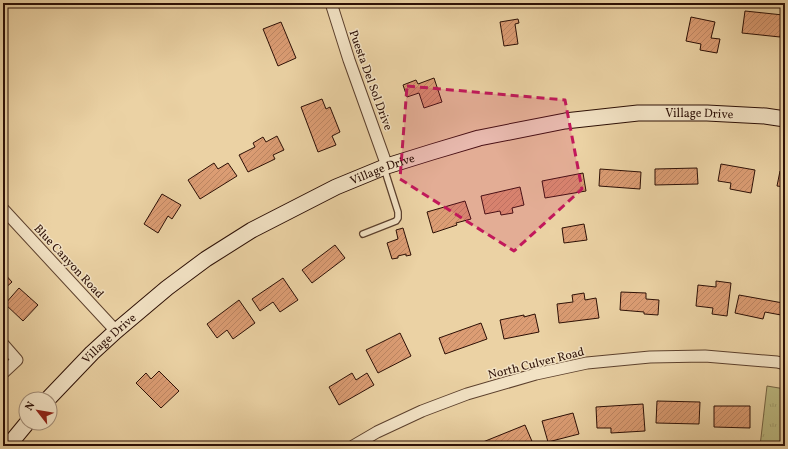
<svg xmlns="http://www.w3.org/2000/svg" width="788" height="449" viewBox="0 0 788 449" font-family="Vollkorn,serif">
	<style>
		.park { fill: url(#park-tufts); stroke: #746444 }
		.building { fill: url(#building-hatch); stroke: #2c0f05 }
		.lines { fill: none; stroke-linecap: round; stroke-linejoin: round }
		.service-casing { stroke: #5c402d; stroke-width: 8 }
		.minor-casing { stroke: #5c402d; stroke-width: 13 }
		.secondary-casing { stroke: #2c0f05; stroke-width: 17 }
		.service { stroke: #f2e2c4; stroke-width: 5.5 }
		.minor { stroke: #f2e2c4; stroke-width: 11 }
		.secondary { stroke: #f2e2c4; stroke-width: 15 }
		.marked { fill: #c2185b; fill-opacity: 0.2; stroke: #c2185b; stroke-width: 3; stroke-dasharray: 8 5; stroke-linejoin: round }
		.labels { text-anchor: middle; stroke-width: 3; stroke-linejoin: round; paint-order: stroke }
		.street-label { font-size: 12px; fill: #2c0f05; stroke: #f2e2c4 }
	</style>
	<defs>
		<pattern id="park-tufts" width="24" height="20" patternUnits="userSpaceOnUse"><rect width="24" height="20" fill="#bcba82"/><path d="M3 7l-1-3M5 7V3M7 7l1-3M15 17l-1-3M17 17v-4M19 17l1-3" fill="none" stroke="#a29f6f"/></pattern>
		<pattern id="building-hatch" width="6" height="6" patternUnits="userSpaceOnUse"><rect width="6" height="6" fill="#dc9d74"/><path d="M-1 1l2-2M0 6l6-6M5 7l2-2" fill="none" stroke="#bd8663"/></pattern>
	</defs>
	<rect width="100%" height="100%" fill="#ebd2a4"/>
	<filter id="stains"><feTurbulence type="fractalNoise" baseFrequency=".005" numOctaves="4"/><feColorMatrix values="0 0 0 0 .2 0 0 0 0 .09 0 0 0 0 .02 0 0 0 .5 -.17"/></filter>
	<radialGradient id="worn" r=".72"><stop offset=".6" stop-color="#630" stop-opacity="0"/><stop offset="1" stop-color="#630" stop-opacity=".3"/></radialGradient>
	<!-- park -->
	<path class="park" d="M 767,386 L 785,389 L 785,446 L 760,446 Z"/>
	<!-- building -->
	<path class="building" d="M 745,11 L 783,15 L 780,37 L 742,33 Z
		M 691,17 L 715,22 L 711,38 L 720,39 L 717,53 L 700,50 L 701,44 L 686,41 Z
		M 518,19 L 519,23 L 515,24 L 518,44 L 504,46 L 500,22 Z
		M 281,22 L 296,58 L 278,66 L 263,29 Z
		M 434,78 L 442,102 L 424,108 L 419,93 L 407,97 L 403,85 L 416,80 L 418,84 Z
		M 322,99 L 326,109 L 330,107 L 340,132 L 332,136 L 336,145 L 318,152 L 301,107 Z
		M 277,136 L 284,150 L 273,155 L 275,159 L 248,172 L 239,155 L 255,147 L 253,143 L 263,137 L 266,142 Z
		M 214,163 L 218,169 L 228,163 L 237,176 L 200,199 L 188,180 Z
		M 721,164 L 755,170 L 751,193 L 730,189 L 731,183 L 718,181 Z
		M 697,168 L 698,184 L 655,185 L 655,169 Z
		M 600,169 L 641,172 L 640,189 L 599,186 Z
		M 780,171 L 785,172 L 785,187 L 777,186 Z
		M 583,173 L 586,191 L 545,198 L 542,181 Z
		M 520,187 L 524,205 L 512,208 L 513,213 L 501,215 L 500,211 L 485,214 L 481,196 Z
		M 162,194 L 181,205 L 172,219 L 168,216 L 158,233 L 144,224 Z
		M 465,201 L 471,219 L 456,223 L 457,225 L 433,233 L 427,212 Z
		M 584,224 L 587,240 L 564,243 L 562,228 Z
		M 403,228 L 411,255 L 406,256 L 406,254 L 398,256 L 398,258 L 392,259 L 387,243 L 398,239 L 396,230 Z
		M 335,245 L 345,258 L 312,283 L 302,270 Z
		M 3,272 L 12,282 L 3,290 Z
		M 283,278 L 298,300 L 280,312 L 273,302 L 260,311 L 252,299 Z
		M 716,281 L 731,283 L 727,316 L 712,314 L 713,308 L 696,306 L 698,285 L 716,287 Z
		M 19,288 L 38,305 L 23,321 L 5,304 Z
		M 621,292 L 646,293 L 646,299 L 659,300 L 658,315 L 644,314 L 644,312 L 620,310 Z
		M 584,293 L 585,300 L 596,298 L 599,318 L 559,323 L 557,304 L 573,302 L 572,295 Z
		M 739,295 L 783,303 L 781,315 L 765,312 L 763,319 L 735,313 Z
		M 239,300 L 255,323 L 233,339 L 227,330 L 217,338 L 207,324 Z
		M 535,314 L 539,332 L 504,339 L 500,320 L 524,315 L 524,317 Z
		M 481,323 L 487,339 L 445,354 L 439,338 Z
		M 400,333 L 411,356 L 378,373 L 366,350 Z
		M 159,371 L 179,391 L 161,408 L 136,383 L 146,373 L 151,379 Z
		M 352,373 L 356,380 L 367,373 L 374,385 L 339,405 L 329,387 Z
		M 657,401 L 700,402 L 699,424 L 656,423 Z
		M 643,404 L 645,431 L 611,433 L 611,428 L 597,428 L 596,407 Z
		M 714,406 L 750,406 L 750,428 L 714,427 Z
		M 573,413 L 579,434 L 548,442 L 542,421 Z
		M 525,425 L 534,446 L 479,446 L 478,444 Z"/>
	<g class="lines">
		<defs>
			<path id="service" d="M 363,234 L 396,221 L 398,218 L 398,212 L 384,168"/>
			<path id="minor" d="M 331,3 L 349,60 L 387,166
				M 3,209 L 116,331
				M 3,344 L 17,360 L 3,373
				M 353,446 L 377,432 L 422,411 L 467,394 L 536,374 L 587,363 L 650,357 L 705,356 L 777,362 L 785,364"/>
			<g id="secondary">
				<path id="s1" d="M 48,399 L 92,353 L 116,331 L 167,288 L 206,259 L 252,230 L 336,187 L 387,166 L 432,152 L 479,138 L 565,121 L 638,113 L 707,113 L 765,116 L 785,119"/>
				<path d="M 8,446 L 27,423"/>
			</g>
		</defs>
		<!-- service casing -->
		<use href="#service" class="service-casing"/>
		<!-- minor casing -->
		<use href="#minor" class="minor-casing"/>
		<!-- secondary casing -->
		<use href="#secondary" class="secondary-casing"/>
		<!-- service -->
		<use href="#service" class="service"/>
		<!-- minor -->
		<use href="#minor" class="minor"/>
		<!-- secondary -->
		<use href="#secondary" class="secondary"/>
	</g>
	<!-- marked area -->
	<path class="marked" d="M 407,86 L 565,100 L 582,189 L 514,251 L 400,179 Z"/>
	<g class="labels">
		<!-- street labels -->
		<g class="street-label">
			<text transform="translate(371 80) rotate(70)" y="4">Puesta Del Sol Drive</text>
			<text dy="4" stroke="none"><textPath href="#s1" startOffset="734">Village Drive</textPath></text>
			<text dy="4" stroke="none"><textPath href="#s1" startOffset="410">Village Drive</textPath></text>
			<text transform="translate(69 261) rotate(47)" y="4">Blue Canyon Road</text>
			<text dy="4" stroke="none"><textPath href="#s1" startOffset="86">Village Drive</textPath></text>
			<text transform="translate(536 363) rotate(-14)" y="4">North Culver Road</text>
		</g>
	</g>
	<!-- margin -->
	<rect width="788" height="449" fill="none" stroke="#ebd2a4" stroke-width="16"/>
	<rect x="4" y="4" width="780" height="441" fill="none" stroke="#2c0f05" stroke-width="2"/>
	<rect x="8" y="8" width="772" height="433" fill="none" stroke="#2c0f05"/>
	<!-- north arrow -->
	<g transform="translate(38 411) rotate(301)"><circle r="19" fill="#f2e2c4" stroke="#a38e78"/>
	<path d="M0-3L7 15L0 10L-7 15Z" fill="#8f2418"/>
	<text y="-6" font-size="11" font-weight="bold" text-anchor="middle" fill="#2c0f05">N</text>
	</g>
	<rect width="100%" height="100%" filter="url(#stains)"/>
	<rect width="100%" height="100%" fill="url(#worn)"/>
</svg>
